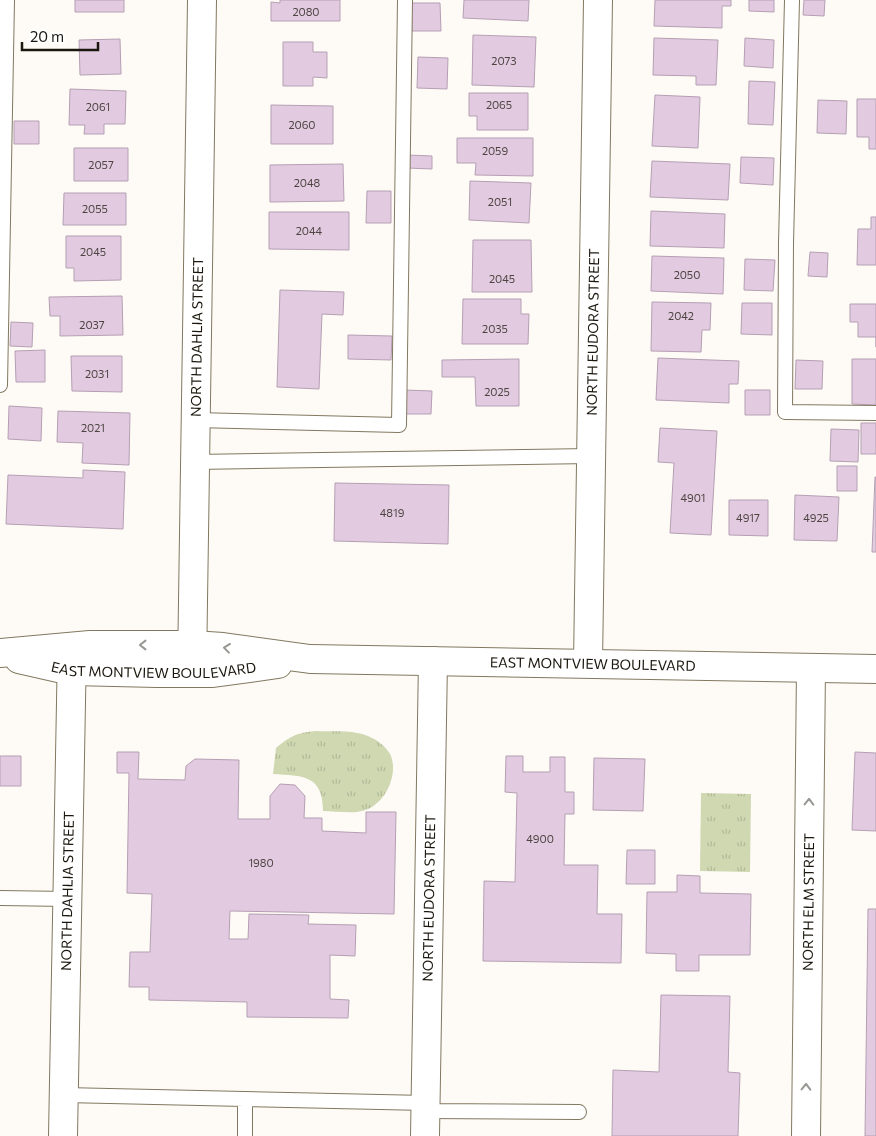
<svg xmlns="http://www.w3.org/2000/svg" width="876" height="1136" viewBox="0 0 876 1136" font-family="Commissioner,sans-serif">
	<style>
		.park { fill: url(#park-tufts) }
		.building { fill: #e2cbe0; stroke: #b59fb3 }
		.lines { fill: none; stroke-linecap: round; stroke-linejoin: round }
		.lane-casing { stroke: #827860; stroke-width: 16 }
		.street-casing { stroke: #827860; stroke-width: 30 }
		.secondary-casing { stroke: #827860; stroke-width: 30 }
		.lane { stroke: #fff; stroke-width: 14 }
		.street { stroke: #fff; stroke-width: 28 }
		.secondary { stroke: #fff; stroke-width: 28 }
		.oneway { stroke: #989793 }
		.labels { text-anchor: middle; stroke-width: 4; stroke-linejoin: round; paint-order: stroke }
		.number-label { font-size: 11px; fill: #4d4442 }
		.street-label { font-size: 14px; fill: #1b170e; stroke: #fff }
	</style>
	<defs>
		<pattern id="park-tufts" width="24" height="20" patternUnits="userSpaceOnUse" patternTransform="scale(1.25)"><rect width="24" height="20" fill="#d0d8b2"/><path d="M3 7l-1-3M5 7V3M7 7l1-3M15 17l-1-3M17 17v-4M19 17l1-3" fill="none" stroke="#b2b998"/></pattern>
	</defs>
	<rect width="100%" height="100%" fill="#fefbf6"/>
	<!-- park -->
	<path class="park" d="M 315,731 C 333,732 356,729 372,738 C 379,741 388,749 391,756 C 398,775 386,801 368,809 C 356,815 336,811 323,811 C 323,774 302,776 273,774 L 276,748 C 290,736 297,733 315,731 Z
		M 701,793 L 751,794 L 750,872 L 700,871 Z"/>
	<!-- building -->
	<path class="building" d="M 75,0 L 124,0 L 124,12 L 75,12 Z
		M 280,0 L 340,0 L 340,21 L 271,21 L 271,2 L 280,3 Z
		M 464,0 L 529,0 L 528,21 L 463,18 Z
		M 655,0 L 731,0 L 731,6 L 722,6 L 722,28 L 654,26 Z
		M 749,0 L 774,0 L 774,12 L 749,11 Z
		M 804,0 L 825,0 L 824,16 L 803,15 Z
		M 411,3 L 440,3 L 441,31 L 412,31 Z
		M 473,35 L 536,37 L 534,87 L 472,85 Z
		M 654,38 L 718,40 L 716,85 L 696,85 L 696,76 L 653,75 Z
		M 745,38 L 774,40 L 773,68 L 744,66 Z
		M 120,39 L 121,74 L 80,75 L 79,40 Z
		M 283,42 L 313,42 L 313,52 L 327,52 L 327,78 L 313,77 L 313,86 L 283,86 Z
		M 418,57 L 448,58 L 447,89 L 417,88 Z
		M 749,81 L 775,82 L 773,125 L 748,124 Z
		M 70,89 L 126,91 L 125,124 L 104,124 L 104,134 L 84,134 L 85,125 L 69,125 Z
		M 469,93 L 528,93 L 528,130 L 477,130 L 477,116 L 469,116 Z
		M 655,95 L 700,97 L 698,148 L 652,146 Z
		M 857,99 L 876,99 L 876,149 L 869,149 L 869,137 L 857,137 Z
		M 818,100 L 847,101 L 846,134 L 817,133 Z
		M 271,105 L 333,106 L 333,144 L 271,144 Z
		M 14,121 L 39,121 L 39,144 L 14,144 Z
		M 457,138 L 533,138 L 533,176 L 475,175 L 476,163 L 457,163 Z
		M 74,148 L 128,148 L 128,181 L 74,181 Z
		M 407,155 L 432,156 L 432,169 L 407,168 Z
		M 741,157 L 774,158 L 773,185 L 740,183 Z
		M 652,161 L 730,164 L 728,200 L 650,197 Z
		M 343,164 L 344,201 L 270,202 L 270,165 Z
		M 470,181 L 531,183 L 529,223 L 469,220 Z
		M 367,191 L 391,191 L 391,223 L 366,223 Z
		M 64,193 L 126,193 L 126,225 L 63,225 Z
		M 651,211 L 725,214 L 724,248 L 650,246 Z
		M 269,212 L 349,212 L 349,250 L 269,249 Z
		M 871,217 L 876,217 L 876,265 L 857,265 L 858,229 L 871,229 Z
		M 66,236 L 121,236 L 121,280 L 74,281 L 74,268 L 66,268 Z
		M 473,240 L 531,240 L 532,292 L 472,292 Z
		M 810,252 L 828,253 L 827,277 L 808,276 Z
		M 652,256 L 724,258 L 723,294 L 651,291 Z
		M 745,259 L 775,260 L 773,291 L 744,290 Z
		M 280,290 L 344,292 L 343,315 L 322,314 L 319,389 L 277,387 Z
		M 122,296 L 123,335 L 60,336 L 60,316 L 50,316 L 49,297 Z
		M 463,299 L 521,299 L 521,314 L 529,314 L 528,344 L 462,344 Z
		M 652,302 L 711,303 L 710,330 L 702,330 L 701,352 L 651,351 Z
		M 742,303 L 772,303 L 772,335 L 741,334 Z
		M 850,304 L 876,304 L 876,347 L 876,337 L 858,337 L 858,322 L 850,322 Z
		M 11,322 L 33,323 L 32,347 L 10,346 Z
		M 348,335 L 392,336 L 391,360 L 348,359 Z
		M 45,350 L 45,382 L 16,382 L 15,351 Z
		M 71,356 L 122,356 L 122,392 L 72,391 Z
		M 658,358 L 739,361 L 738,384 L 729,384 L 729,403 L 656,400 Z
		M 519,359 L 519,406 L 476,406 L 475,377 L 442,377 L 442,360 Z
		M 852,359 L 876,359 L 876,405 L 852,404 Z
		M 796,360 L 823,361 L 822,389 L 795,389 Z
		M 405,390 L 432,391 L 431,414 L 405,414 Z
		M 745,390 L 770,390 L 770,415 L 745,415 Z
		M 9,406 L 42,408 L 41,441 L 8,439 Z
		M 58,411 L 130,413 L 129,465 L 82,463 L 83,443 L 57,442 Z
		M 861,423 L 876,423 L 876,454 L 861,454 Z
		M 660,428 L 717,431 L 711,535 L 670,533 L 674,463 L 658,462 Z
		M 831,429 L 859,430 L 858,462 L 830,461 Z
		M 837,466 L 857,466 L 857,491 L 837,491 Z
		M 83,470 L 125,472 L 123,529 L 6,524 L 8,475 L 83,478 Z
		M 875,477 L 876,477 L 876,552 L 872,552 Z
		M 335,483 L 449,485 L 448,544 L 334,541 Z
		M 795,495 L 839,497 L 837,541 L 794,540 Z
		M 729,500 L 768,500 L 768,536 L 729,535 Z
		M 117,752 L 139,752 L 138,779 L 185,780 L 186,766 L 195,759 L 239,760 L 238,819 L 270,819 L 270,796 L 280,784 L 295,785 L 305,796 L 304,818 L 322,818 L 322,831 L 366,833 L 366,812 L 396,812 L 394,914 L 230,911 L 229,939 L 248,939 L 249,914 L 309,915 L 308,924 L 356,925 L 355,956 L 330,955 L 330,999 L 349,1000 L 348,1018 L 247,1017 L 247,1002 L 149,1000 L 149,987 L 129,987 L 130,952 L 150,952 L 152,894 L 127,893 L 129,773 L 117,773 Z
		M 855,752 L 876,753 L 876,831 L 852,830 Z
		M 0,756 L 21,756 L 21,786 L 0,786 Z
		M 506,756 L 523,756 L 523,772 L 550,772 L 550,757 L 565,757 L 565,792 L 574,792 L 574,814 L 565,814 L 564,865 L 598,865 L 597,914 L 622,914 L 621,963 L 483,961 L 484,881 L 515,882 L 517,793 L 505,792 Z
		M 594,758 L 645,759 L 643,811 L 593,810 Z
		M 627,850 L 655,850 L 655,884 L 626,884 Z
		M 677,875 L 700,876 L 700,893 L 751,894 L 750,955 L 699,955 L 699,971 L 676,971 L 676,954 L 646,953 L 647,892 L 677,892 Z
		M 868,909 L 876,909 L 876,1136 L 865,1136 Z
		M 661,995 L 730,996 L 728,1072 L 740,1073 L 738,1136 L 612,1136 L 613,1070 L 659,1072 Z"/>
	<g class="lines">
		<defs>
			<path id="lane" d="M 792,0 L 786,243 L 785,412 L 876,413
				M 0,385 L 7,0
				M 195,420 L 399,425 L 405,0
				M 195,462 L 591,456
				M 0,898 L 68,899
				M 64,1095 L 426,1103
				M 425,1111 L 579,1112
				M 245,1136 L 245,1099"/>
			<g id="street">
				<path id="s1" d="M 588,663 L 598,0"/>
				<path id="s2" d="M 192,668 L 202,0"/>
				<path id="s3" d="M 63,1136 L 72,648"/>
				<path id="s4" d="M 425,1136 L 433,661"/>
				<path id="s5" d="M 806,1136 L 811,668"/>
			</g>
			<g id="secondary">
				<path id="s6" d="M 0,653 L 90,645 L 192,645 L 223,647 L 310,659 L 876,669"/>
				<path id="s7" d="M 19,659 L 72,671 L 157,673 L 213,673 L 278,664"/>
			</g>
		</defs>
		<!-- lane casing -->
		<use href="#lane" class="lane-casing"/>
		<!-- street casing -->
		<use href="#street" class="street-casing"/>
		<!-- secondary casing -->
		<use href="#secondary" class="secondary-casing"/>
		<!-- lane -->
		<use href="#lane" class="lane"/>
		<!-- street -->
		<use href="#street" class="street"/>
		<!-- secondary -->
		<use href="#secondary" class="secondary"/>
	</g>
	<!-- one-way arrows -->
	<defs><path id="oneway-chevron" d="M-2-3.5L2.5 0L-2 3.5" fill="none" stroke-width="1.6" stroke-linecap="round" stroke-linejoin="round" transform="scale(1.25)"/></defs>
	<g class="oneway">
		<use href="#oneway-chevron" transform="translate(143 645) rotate(-180)"/>
		<use href="#oneway-chevron" transform="translate(227 648) rotate(-173)"/>
		<use href="#oneway-chevron" transform="translate(809 802) rotate(-89)"/>
		<use href="#oneway-chevron" transform="translate(806 1087) rotate(-89)"/>
	</g>
	<g class="labels">
		<!-- number labels -->
		<g class="number-label">
			<text x="306" y="16">2080</text>
			<text x="504" y="65">2073</text>
			<text x="499" y="109">2065</text>
			<text x="98" y="111">2061</text>
			<text x="302" y="129">2060</text>
			<text x="495" y="155">2059</text>
			<text x="101" y="169">2057</text>
			<text x="307" y="187">2048</text>
			<text x="500" y="206">2051</text>
			<text x="95" y="213">2055</text>
			<text x="309" y="235">2044</text>
			<text x="93" y="256">2045</text>
			<text x="687" y="279">2050</text>
			<text x="502" y="283">2045</text>
			<text x="681" y="320">2042</text>
			<text x="92" y="329">2037</text>
			<text x="495" y="333">2035</text>
			<text x="97" y="378">2031</text>
			<text x="497" y="396">2025</text>
			<text x="93" y="432">2021</text>
			<text x="693" y="502">4901</text>
			<text x="392" y="517">4819</text>
			<text x="748" y="522">4917</text>
			<text x="816" y="522">4925</text>
			<text x="540" y="843">4900</text>
			<text x="261" y="867">1980</text>
		</g>
		<!-- street labels -->
		<g class="street-label">
			<text dy="5" stroke="none"><textPath href="#s1" startOffset="331">NORTH EUDORA STREET</textPath></text>
			<text dy="5" stroke="none"><textPath href="#s2" startOffset="331">NORTH DAHLIA STREET</textPath></text>
			<text dy="5" stroke="none"><textPath href="#s6" startOffset="594">EAST MONTVIEW BOULEVARD</textPath></text>
			<text dy="5" stroke="none"><textPath href="#s7" startOffset="136">EAST MONTVIEW BOULEVARD</textPath></text>
			<text dy="5" stroke="none"><textPath href="#s3" startOffset="245">NORTH DAHLIA STREET</textPath></text>
			<text dy="5" stroke="none"><textPath href="#s4" startOffset="238">NORTH EUDORA STREET</textPath></text>
			<text dy="5" stroke="none"><textPath href="#s5" startOffset="234">NORTH ELM STREET</textPath></text>
		</g>
	</g>
	<!-- scale -->
	<path d="M22 42v8h76v-8" fill="none" stroke="#1b170e" stroke-width="2.5"/>
	<text x="30" y="42" font-size="15" fill="#1b170e" stroke="#ffffff" stroke-width="4" paint-order="stroke">20 m</text>
</svg>
